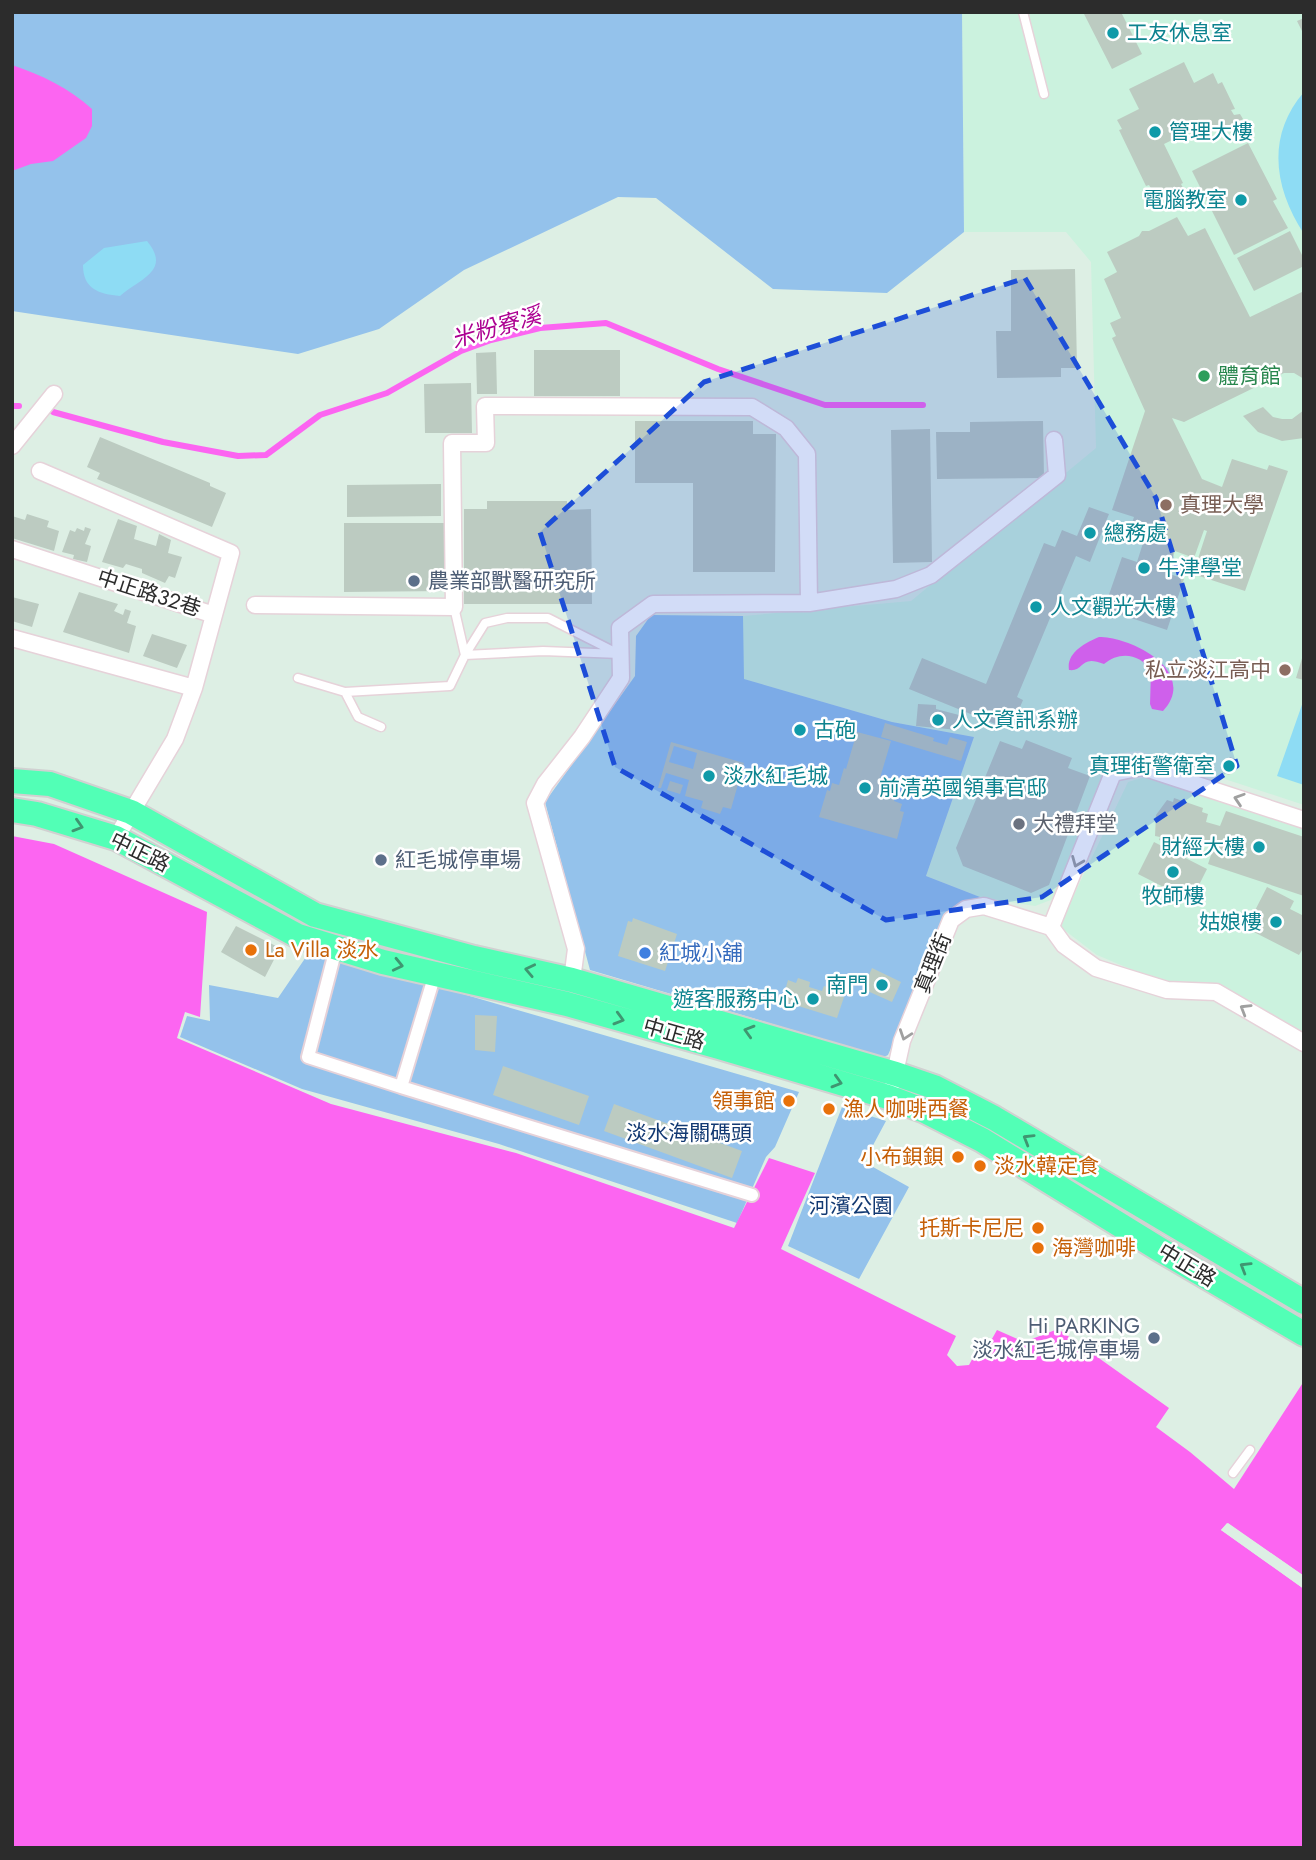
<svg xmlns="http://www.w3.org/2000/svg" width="1316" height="1860" viewBox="0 0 1316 1860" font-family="Jost,'Noto Sans TC',sans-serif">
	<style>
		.education { fill: #cbf2de }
		.green { fill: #94c2eb }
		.pitch { fill: #8edcf4 }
		.water { fill: #fc65f1 }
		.pier { fill: #ddefe4 }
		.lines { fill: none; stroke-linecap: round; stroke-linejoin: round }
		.stream { stroke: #fc65f1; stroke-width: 6 }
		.building { fill: #bccbc1; fill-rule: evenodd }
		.service-casing { stroke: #e6d2d9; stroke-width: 11 }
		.pedestrian-casing { stroke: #e6d2d9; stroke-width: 16 }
		.minor-casing { stroke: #e6d2d9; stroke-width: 19 }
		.primary-casing { stroke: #d1d1d1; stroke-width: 28 }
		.service { stroke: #fff; stroke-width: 8 }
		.pedestrian { stroke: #fff; stroke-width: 12 }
		.minor { stroke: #fff; stroke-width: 16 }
		.primary { stroke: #52ffb6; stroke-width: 24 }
		.oneway { stroke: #a0a0a0 }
		.oneway2 { stroke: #3f9671 }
		.marked { fill: #1d4ed8; fill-opacity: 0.2; stroke: #1d4ed8; stroke-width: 5; stroke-dasharray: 14 9; stroke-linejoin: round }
		.culture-dot { fill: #0f9aa8; stroke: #fff; stroke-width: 2.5 }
		.leisure-dot { fill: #2e9e5b; stroke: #fff; stroke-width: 2.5 }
		.education-dot { fill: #8d6e63; stroke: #fff; stroke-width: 2.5 }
		.service-dot { fill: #5c6f8a; stroke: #fff; stroke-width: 2.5 }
		.worship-dot { fill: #6b7280; stroke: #fff; stroke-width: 2.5 }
		.food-dot { fill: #e8710a; stroke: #fff; stroke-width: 2.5 }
		.shop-dot { fill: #3f7fe0; stroke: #fff; stroke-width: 2.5 }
		.labels { text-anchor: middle; stroke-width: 5; stroke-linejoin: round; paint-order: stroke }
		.culture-label { font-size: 21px; fill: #0d838f; stroke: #fff; text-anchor: start }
		.leisure-label { font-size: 21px; fill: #27864d; stroke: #fff; text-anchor: start }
		.education-label { font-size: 21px; fill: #785e54; stroke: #fff; text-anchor: start }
		.service-label { font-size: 21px; fill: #4e5e75; stroke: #fff; text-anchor: start }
		.street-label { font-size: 21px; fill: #2c2c2c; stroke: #fff }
		.worship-label { font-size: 21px; fill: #5b616d; stroke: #fff; text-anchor: start }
		.food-label { font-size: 21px; fill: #c56008; stroke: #fff; text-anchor: start }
		.shop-label { font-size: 21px; fill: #366cbe; stroke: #fff; text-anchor: start }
		.park-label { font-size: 21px; fill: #123972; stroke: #fff }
		.water-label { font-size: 23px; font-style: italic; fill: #ac0091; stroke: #fff }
	</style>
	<rect width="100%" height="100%" fill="#ddefe4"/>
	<!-- education -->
	<path class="education" d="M 962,12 L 1304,12 L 1304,805 L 1139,751 L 1113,754 L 1056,898 L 1035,906 L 980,897 L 926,876 L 974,737 L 892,722 L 743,679 L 743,616 L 911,601 L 1096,448 L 1091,262 L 1066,232 L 964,232 Z
		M 1148,776 L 1304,825 L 1304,1036 L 1221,987 L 1164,983 L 1097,955 L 1059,926 L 1128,782 Z"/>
	<!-- green -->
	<path class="green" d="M 12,12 L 962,12 L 964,232 L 887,293 L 773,289 L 656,198 L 618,197 L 464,270 L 379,329 L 298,354 L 12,311 Z
		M 651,615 L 743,616 L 744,679 L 892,722 L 974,737 L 926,876 L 980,897 L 951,913 L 888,1055 L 884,1057 L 590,970 L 545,802 L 635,676 L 636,636 Z
		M 308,954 L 432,985 L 799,1092 L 775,1147 L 766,1157 L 737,1223 L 499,1144 L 302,1089 L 180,1037 L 187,1016 L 210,1021 L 209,985 L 278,998 Z
		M 842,1107 L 886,1121 L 864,1162 L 909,1187 L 859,1279 L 788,1246 Z"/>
	<!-- pitch -->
	<path class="pitch" d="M 1304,92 L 1304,234 C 1274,188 1266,136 1304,92 Z
		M 147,241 C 172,271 139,279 120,296 C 99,294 83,289 83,265 L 104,248 Z
		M 1304,699 L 1304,785 L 1277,776 Z"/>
	<!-- water -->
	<path class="water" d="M 12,65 C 42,75 69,88 92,109 L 92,126 L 86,138 L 53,161 L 31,164 L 12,171 Z
		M 1099,637 C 1133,637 1199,672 1163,711 L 1152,709 L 1150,704 L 1151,671 C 1140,653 1119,651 1104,664 C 1079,654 1085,672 1069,670 C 1066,653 1085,643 1099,637 Z
		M 12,836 L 54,844 L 207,912 L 200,1017 L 185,1012 L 177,1038 L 331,1104 L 516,1153 L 734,1228 L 769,1158 L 815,1173 L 781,1249 L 956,1336 L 947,1355 L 957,1366 L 969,1365 L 976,1352 L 984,1353 L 997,1330 L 1024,1342 L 1058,1329 L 1169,1408 L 1156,1427 L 1190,1452 L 1234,1489 L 1304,1381 L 1304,1576 L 1228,1523 L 1221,1530 L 1304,1589 L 1304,1848 L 12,1848 Z"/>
	<!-- pier -->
	<path class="pier" d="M 1227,1523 L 1304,1576 L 1304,1579 L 1228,1527 L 1226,1529 L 1304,1585 L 1304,1589 L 1221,1530 Z"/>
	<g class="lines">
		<!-- stream -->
		<path class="stream" d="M 12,406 L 19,406
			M 53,412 L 163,442 L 238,456 L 266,455 L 320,415 L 387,393 L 461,351 L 491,340 L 540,328 L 606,323 L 718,369 L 825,405 L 923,405"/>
	</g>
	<!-- building -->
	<path class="building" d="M 1083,12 L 1121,12 L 1142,54 L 1112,69 Z
		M 1304,18 L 1304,35 L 1297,21 Z
		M 1184,62 L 1194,83 L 1213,73 L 1218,84 L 1222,82 L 1235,109 L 1231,110 L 1234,115 L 1240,114 L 1243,119 L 1227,129 L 1225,126 L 1210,133 L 1205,124 L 1164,144 L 1183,183 L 1181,184 L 1185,192 L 1171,199 L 1168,192 L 1152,200 L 1147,194 L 1152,190 L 1149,185 L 1146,186 L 1119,130 L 1122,129 L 1117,120 L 1139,109 L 1129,89 Z
		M 1248,143 L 1277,199 L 1273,201 L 1288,228 L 1234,255 L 1192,171 Z
		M 1177,217 L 1188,236 L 1205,228 L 1250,317 L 1304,291 L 1304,379 L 1294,373 L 1284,373 L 1184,422 L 1172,418 L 1202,479 L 1222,487 L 1232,459 L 1267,470 L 1269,465 L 1288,471 L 1245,591 L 1193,574 L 1207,531 L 1204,530 L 1194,558 L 1175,551 L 1167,573 L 1184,579 L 1167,630 L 1104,609 L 1122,557 L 1137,562 L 1144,540 L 1128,535 L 1134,517 L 1112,510 L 1145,411 L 1112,338 L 1116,336 L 1110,323 L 1121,318 L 1104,279 L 1117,272 L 1107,252 L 1139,236 L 1142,231 L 1149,231 Z
		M 1290,231 L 1304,259 L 1304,266 L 1254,291 L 1237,258 Z
		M 1075,269 L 1077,368 L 1061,368 L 1061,377 L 997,378 L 996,331 L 1011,331 L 1011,270 Z
		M 534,350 L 620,350 L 620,396 L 534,396 Z
		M 496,352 L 497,394 L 477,394 L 476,353 Z
		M 471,383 L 472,433 L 425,433 L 424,384 Z
		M 1263,407 L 1273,417 L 1282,419 L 1292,419 L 1304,410 L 1304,438 L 1282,441 L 1258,432 L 1243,416 Z
		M 635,421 L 753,421 L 753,434 L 776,434 L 775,572 L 693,572 L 693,483 L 635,483 Z
		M 1043,421 L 1044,478 L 937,479 L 936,432 L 970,432 L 970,422 Z
		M 930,429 L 932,562 L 893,563 L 891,430 Z
		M 100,437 L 210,483 L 210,486 L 226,493 L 212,527 L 97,479 L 100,473 L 87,467 Z
		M 441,484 L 441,516 L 347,517 L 347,485 Z
		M 487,501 L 567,501 L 567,510 L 591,509 L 592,604 L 464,604 L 464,509 L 487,509 Z
		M 1089,507 L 1109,514 L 1090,562 L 1076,556 L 1017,697 L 1023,700 L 1010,730 L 909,689 L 922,658 L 986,684 L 1044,543 L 1055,547 L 1062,530 L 1077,536 Z
		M 27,514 L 49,521 L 47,527 L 59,531 L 54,551 L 12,538 L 12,516 L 25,520 Z
		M 118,519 L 137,526 L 134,539 L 156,546 L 159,534 L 171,540 L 168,553 L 182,557 L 175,578 L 169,576 L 165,583 L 142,573 L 142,569 L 126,564 L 123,568 L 102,562 Z
		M 344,523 L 445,523 L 445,591 L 344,592 Z
		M 85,527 L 91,529 L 85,544 L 91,546 L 87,562 L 73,559 L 74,555 L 62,552 L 70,530 L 75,532 L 77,528 L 84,531 Z
		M 79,592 L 118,604 L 114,611 L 123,615 L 125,609 L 131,611 L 127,623 L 136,626 L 129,653 L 63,632 Z
		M 12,597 L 39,604 L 32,627 L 12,621 Z
		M 152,634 L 187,645 L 177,668 L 143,656 Z
		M 1303,655 L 1304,655 L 1304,680 L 1296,678 Z
		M 918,704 L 936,705 L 936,709 L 959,715 L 958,730 L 916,726 Z
		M 885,723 L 934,738 L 933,741 L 947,745 L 950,737 L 967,742 L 961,761 L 881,737 Z
		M 857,732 L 891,741 L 880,778 L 900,783 L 894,801 L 902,804 L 900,811 L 904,812 L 897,839 L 819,817 L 827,790 L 830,791 L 832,783 L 839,785 L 844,768 L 846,769 Z
		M 1026,740 L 1072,758 L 1068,768 L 1090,776 L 1049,885 L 1031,893 L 963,866 L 956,848 L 1000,741 L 1022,749 Z
		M 671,742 L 744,763 L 731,809 L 723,807 L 720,814 L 701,808 L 703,801 L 685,796 L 689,780 L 666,773 L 661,788 L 658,788 ZM 674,746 L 697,753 L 693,769 L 669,762 Z
		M 1230,757 L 1235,759 L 1236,765 L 1234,771 L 1229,775 L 1224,773 L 1222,767 L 1225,761 Z
		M 670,781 L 683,785 L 680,794 L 667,790 Z
		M 1174,798 L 1203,808 L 1202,812 L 1208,814 L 1206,822 L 1220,826 L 1226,811 L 1304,837 L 1304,896 L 1208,864 L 1214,846 L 1199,842 L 1196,850 L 1189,847 L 1188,850 L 1159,840 L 1160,837 L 1155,836 L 1156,815 L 1167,800 L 1173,802 Z
		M 1154,842 L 1207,869 L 1191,901 L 1138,874 Z
		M 1267,887 L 1294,901 L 1290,909 L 1304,916 L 1304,947 L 1299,955 L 1246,928 Z
		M 633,918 L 677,934 L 665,971 L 618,956 L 628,921 L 632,922 Z
		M 236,926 L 280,948 L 265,977 L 221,952 Z
		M 872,968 L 901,982 L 892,1002 L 863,989 Z
		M 798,978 L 810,982 L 809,987 L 822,991 L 824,986 L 837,990 L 835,995 L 844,997 L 837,1018 L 782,1001 L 788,980 L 796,983 Z
		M 475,1015 L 497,1016 L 495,1052 L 475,1050 Z
		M 503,1066 L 589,1096 L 579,1125 L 493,1095 Z
		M 614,1104 L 742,1151 L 732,1178 L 604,1131 Z"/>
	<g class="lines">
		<defs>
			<path id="service" d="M 1023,12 L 1044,94
				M 454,607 L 465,655
				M 465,655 L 485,623 L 507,618 L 548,618 L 617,653
				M 298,678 L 345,692
				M 381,727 L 358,717 L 345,692 L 450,686 L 465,655 L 543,651 L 620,654
				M 1233,1473 L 1250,1450"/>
			<path id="pedestrian" d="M 333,960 L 308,1057 L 401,1087
				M 435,974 L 401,1087 L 752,1195"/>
			<path id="minor" d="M 12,446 L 54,394
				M 40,471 L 231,553 L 214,615
				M 12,549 L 214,615 L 194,688 L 175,739 L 116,838
				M 809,603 L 896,589 L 931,575 L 1057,475 L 1054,440
				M 255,605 L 454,607 L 452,443 L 486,443 L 485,406 L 752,407 L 786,428 L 807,454 L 809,603 L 653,604 L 620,628 L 621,678 L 582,737 L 545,784 L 535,803 L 576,949 L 572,980
				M 12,638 L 194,688
				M 1051,927 L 1064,945 L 1096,968 L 1167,990 L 1216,992 L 1304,1043
				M 893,1082 L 902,1041 L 951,920 L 966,909 L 984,906 L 1051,927 L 1113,773 L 1142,767 L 1304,820"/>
			<path id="primary" d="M 12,781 L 50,784 L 131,812 L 315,915 L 474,958 L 572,980 L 896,1074 L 934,1087 L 994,1118 L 1304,1302
				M 12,810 L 37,814 L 116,838 L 298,936 L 383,962 L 567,1004 L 719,1047 L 888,1097 L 925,1111 L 982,1140 L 1159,1249 L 1304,1334"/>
		</defs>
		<!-- service casing -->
		<use href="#service" class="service-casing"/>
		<!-- pedestrian casing -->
		<use href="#pedestrian" class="pedestrian-casing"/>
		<!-- minor casing -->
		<use href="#minor" class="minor-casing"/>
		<!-- primary casing -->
		<use href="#primary" class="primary-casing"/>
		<!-- service -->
		<use href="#service" class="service"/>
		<!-- pedestrian -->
		<use href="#pedestrian" class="pedestrian"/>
		<!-- minor -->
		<use href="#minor" class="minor"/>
		<!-- primary -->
		<use href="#primary" class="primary"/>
	</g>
	<!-- one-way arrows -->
	<defs><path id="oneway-chevron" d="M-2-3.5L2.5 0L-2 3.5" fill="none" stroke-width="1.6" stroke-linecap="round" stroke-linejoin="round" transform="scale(1.75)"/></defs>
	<g class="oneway">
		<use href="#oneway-chevron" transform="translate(1239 799) rotate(-162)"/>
		<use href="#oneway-chevron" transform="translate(1077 862) rotate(112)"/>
		<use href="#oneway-chevron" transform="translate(1245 1009) rotate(-149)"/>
		<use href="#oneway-chevron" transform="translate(905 1035) rotate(109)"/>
	</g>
	<g class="oneway2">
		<use href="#oneway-chevron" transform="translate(78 826) rotate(17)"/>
		<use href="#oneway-chevron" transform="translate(398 965) rotate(13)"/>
		<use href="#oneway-chevron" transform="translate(530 970) rotate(-168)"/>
		<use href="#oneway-chevron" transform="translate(619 1019) rotate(16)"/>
		<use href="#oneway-chevron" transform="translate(749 1031) rotate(-164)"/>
		<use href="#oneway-chevron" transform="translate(837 1082) rotate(16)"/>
		<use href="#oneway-chevron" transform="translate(1028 1139) rotate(-149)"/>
		<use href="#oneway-chevron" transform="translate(1245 1267) rotate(-149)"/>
	</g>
	<!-- marked area -->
	<path class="marked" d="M 1025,278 L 1156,498 L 1237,766 L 1042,897 L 886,920 L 615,767 L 540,532 L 704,382 Z"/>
	<!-- markers -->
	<g class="culture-dot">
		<circle cx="1113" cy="33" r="7"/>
		<circle cx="1155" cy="132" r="7"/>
		<circle cx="1241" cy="200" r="7"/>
		<circle cx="1090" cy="533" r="7"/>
		<circle cx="1144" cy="568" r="7"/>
		<circle cx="1036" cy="607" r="7"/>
		<circle cx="938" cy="720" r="7"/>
		<circle cx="800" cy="730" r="7"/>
		<circle cx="1229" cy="766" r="7"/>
		<circle cx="709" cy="776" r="7"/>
		<circle cx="865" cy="788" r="7"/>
		<circle cx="1259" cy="847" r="7"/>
		<circle cx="1173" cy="872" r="7"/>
		<circle cx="1276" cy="922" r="7"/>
		<circle cx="882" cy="985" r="7"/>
		<circle cx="813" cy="999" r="7"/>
	</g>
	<circle class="leisure-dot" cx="1204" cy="376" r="7"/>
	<g class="education-dot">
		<circle cx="1166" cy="505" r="7"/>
		<circle cx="1285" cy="670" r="7"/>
	</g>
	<g class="service-dot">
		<circle cx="414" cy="581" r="7"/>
		<circle cx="381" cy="860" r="7"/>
		<circle cx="1154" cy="1338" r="7"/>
	</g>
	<circle class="worship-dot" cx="1019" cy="824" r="7"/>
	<g class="food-dot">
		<circle cx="251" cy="950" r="7"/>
		<circle cx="789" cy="1101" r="7"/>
		<circle cx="829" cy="1109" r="7"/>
		<circle cx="958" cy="1157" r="7"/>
		<circle cx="980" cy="1166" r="7"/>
		<circle cx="1038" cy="1228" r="7"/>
		<circle cx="1038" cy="1248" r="7"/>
	</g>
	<circle class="shop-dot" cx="645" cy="953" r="7"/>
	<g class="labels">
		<!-- culture labels -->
		<g class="culture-label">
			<text x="1127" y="40">工友休息室</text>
			<text x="1169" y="139">管理大樓</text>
			<text x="1227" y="207" text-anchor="end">電腦教室</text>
			<text x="1104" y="540">總務處</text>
			<text x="1158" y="575">牛津學堂</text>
			<text x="1050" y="614">人文觀光大樓</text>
			<text x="952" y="727">人文資訊系辦</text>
			<text x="814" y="737">古砲</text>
			<text x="1215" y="773" text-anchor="end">真理街警衛室</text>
			<text x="723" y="783">淡水紅毛城</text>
			<text x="879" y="795">前清英國領事官邸</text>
			<text x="1245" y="854" text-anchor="end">財經大樓</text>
			<text x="1173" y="903" text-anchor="middle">牧師樓</text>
			<text x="1262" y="929" text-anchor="end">姑娘樓</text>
			<text x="868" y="992" text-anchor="end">南門</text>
			<text x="799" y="1006" text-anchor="end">遊客服務中心</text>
		</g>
		<!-- leisure labels -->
		<g class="leisure-label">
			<text x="1218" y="383">體育館</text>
		</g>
		<!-- education labels -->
		<g class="education-label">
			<text x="1180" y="512">真理大學</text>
			<text x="1271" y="677" text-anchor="end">私立淡江高中</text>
		</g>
		<!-- service labels -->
		<g class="service-label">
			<text x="428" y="588">農業部獸醫研究所</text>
			<text x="395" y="867">紅毛城停車場</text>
			<text x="1140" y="1333" text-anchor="end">Hi PARKING<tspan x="1140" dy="24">淡水紅毛城停車場</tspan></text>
		</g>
		<!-- street labels -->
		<g class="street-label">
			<text transform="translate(149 593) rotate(18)" y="7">中正路32巷</text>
			<text transform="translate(140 852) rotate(26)" y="7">中正路</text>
			<text transform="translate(933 963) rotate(-68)" y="7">真理街</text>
			<text transform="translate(674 1034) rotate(16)" y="7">中正路</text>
			<text transform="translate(1187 1265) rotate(31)" y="7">中正路</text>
		</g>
		<!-- worship labels -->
		<g class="worship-label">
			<text x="1033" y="831">大禮拜堂</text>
		</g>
		<!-- food labels -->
		<g class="food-label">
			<text x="265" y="957">La Villa 淡水</text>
			<text x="775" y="1108" text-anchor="end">領事館</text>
			<text x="843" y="1116">漁人咖啡西餐</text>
			<text x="944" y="1164" text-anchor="end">小布鋇鋇</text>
			<text x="994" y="1173">淡水韓定食</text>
			<text x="1024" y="1235" text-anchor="end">托斯卡尼尼</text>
			<text x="1052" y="1255">海灣咖啡</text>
		</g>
		<!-- shop labels -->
		<g class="shop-label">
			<text x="659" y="960">紅城小舖</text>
		</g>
		<!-- park labels -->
		<g class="park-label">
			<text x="689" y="1140">淡水海關碼頭</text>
			<text x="851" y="1213">河濱公園</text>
		</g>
		<!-- water labels -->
		<g class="water-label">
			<text transform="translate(496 327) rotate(-16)" y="8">米粉寮溪</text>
		</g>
	</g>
	<!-- border -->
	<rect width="1316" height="1860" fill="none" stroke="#2c2c2c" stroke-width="28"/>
</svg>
